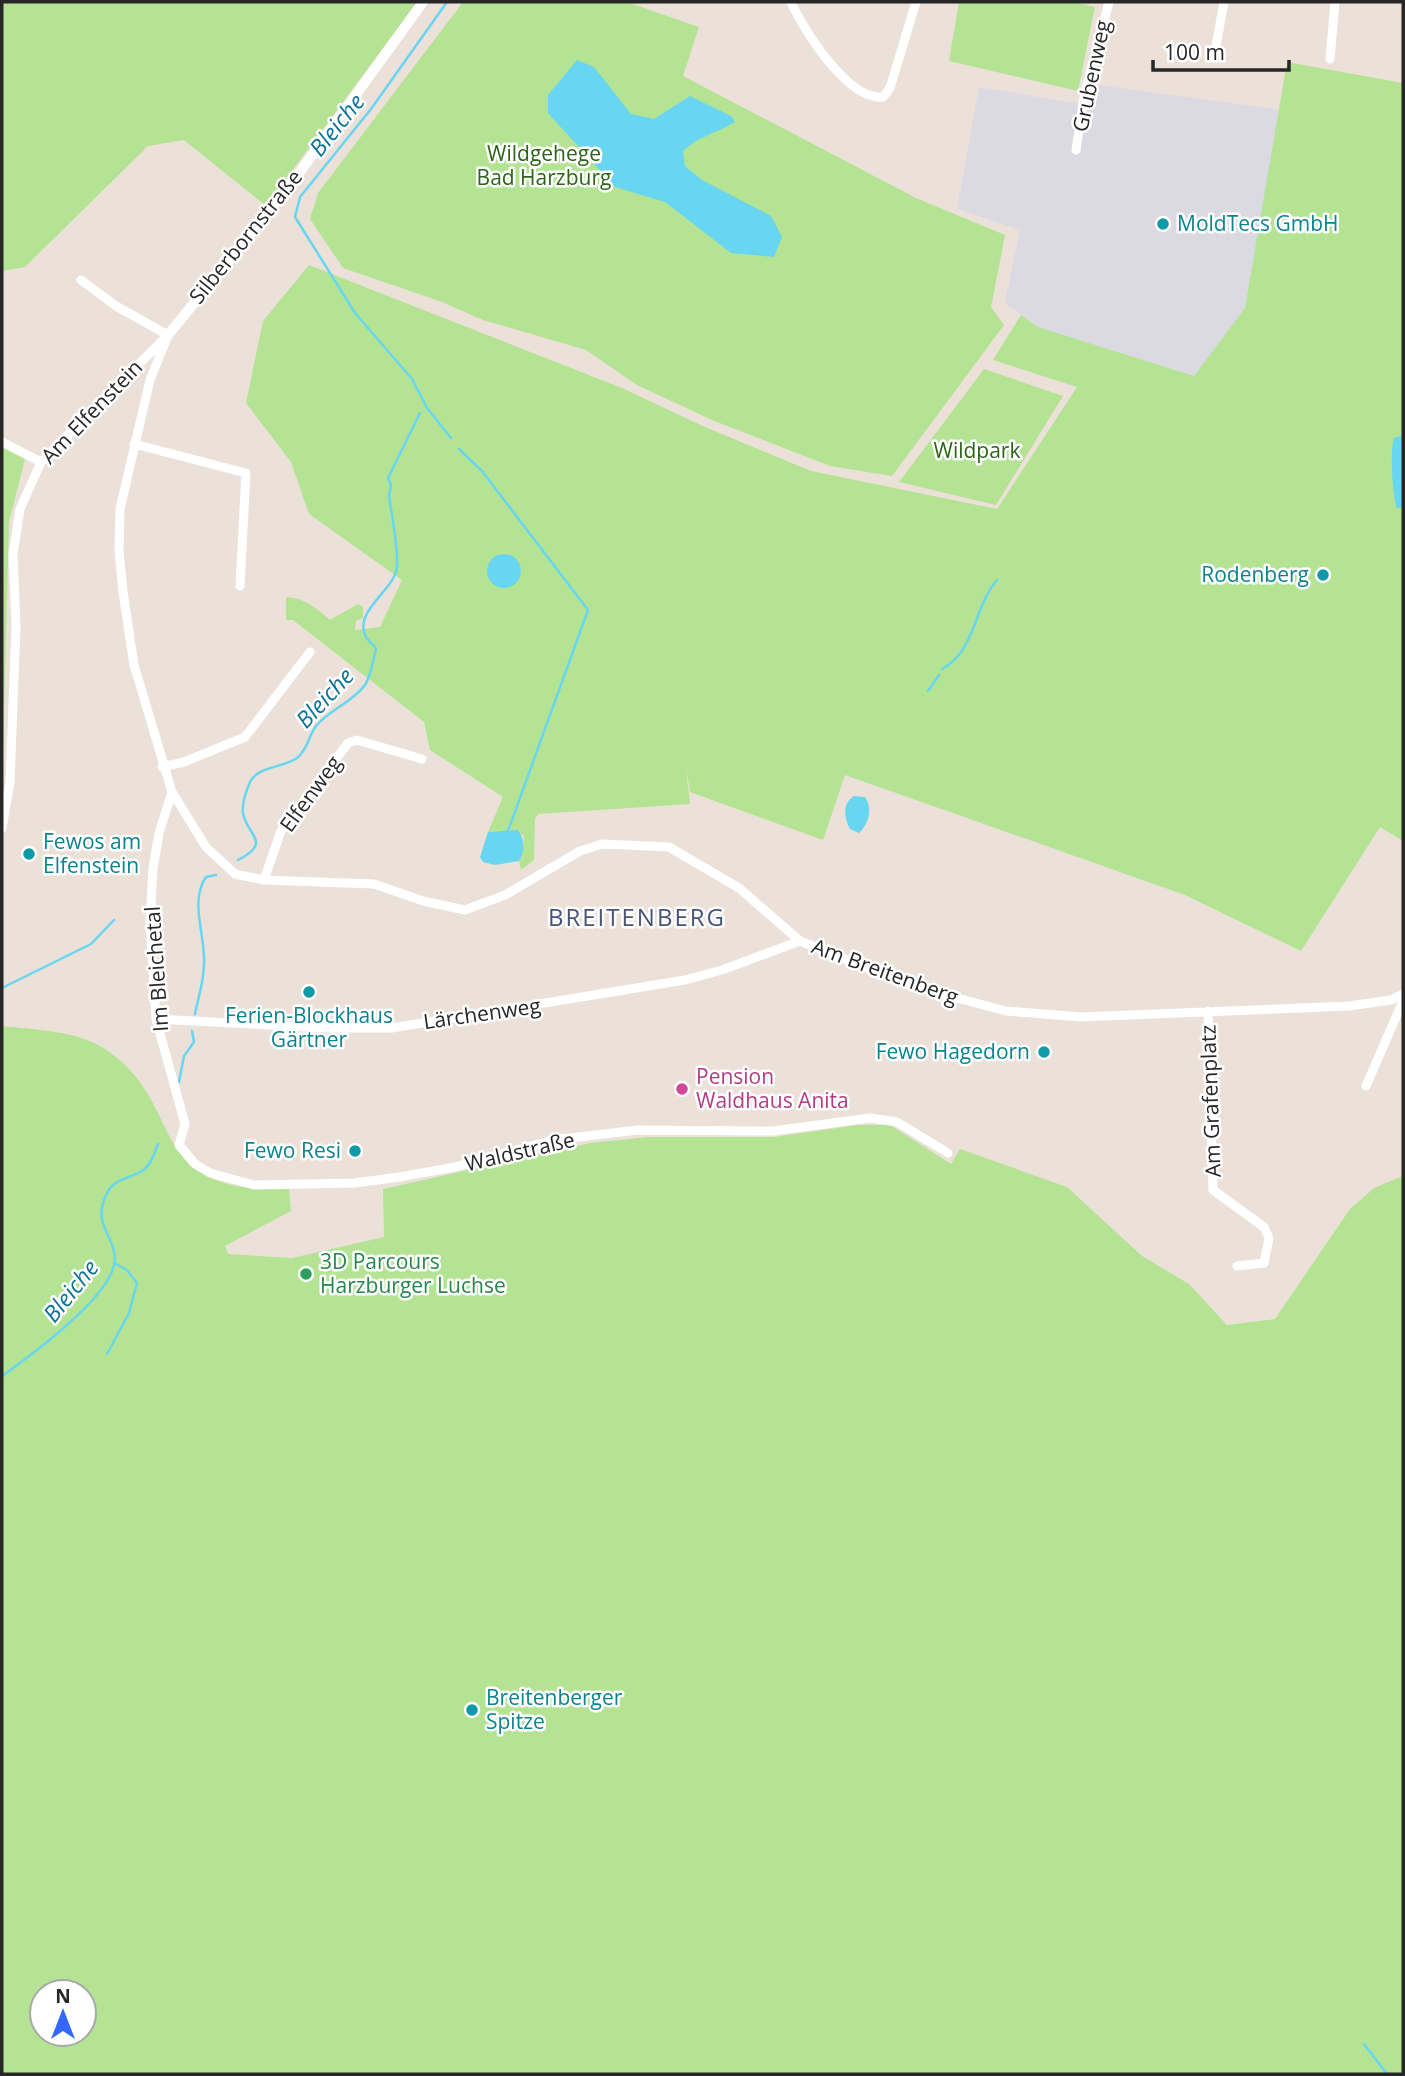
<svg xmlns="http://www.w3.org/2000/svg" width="1405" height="2076" viewBox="0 0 1405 2076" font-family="'Open Sans',sans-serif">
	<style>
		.industrial { fill: #dbd9e2 }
		.green { fill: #b4e393; fill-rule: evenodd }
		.water { fill: #68d6f0 }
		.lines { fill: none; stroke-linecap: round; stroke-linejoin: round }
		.stream { stroke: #68d6f0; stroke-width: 2.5 }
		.minor { stroke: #fff; stroke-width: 9 }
		.tertiary { stroke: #fff; stroke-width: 10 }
		.culture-dot { fill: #0f9aa8; stroke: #fff; stroke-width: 2.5 }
		.hotel-dot { fill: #d1479c; stroke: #fff; stroke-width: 2.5 }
		.leisure-dot { fill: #2e9e5b; stroke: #fff; stroke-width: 2.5 }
		.labels { text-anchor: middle; stroke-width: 5; stroke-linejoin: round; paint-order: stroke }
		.street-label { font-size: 21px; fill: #272727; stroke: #fff }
		.park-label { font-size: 21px; fill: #2d6418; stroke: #fff }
		.culture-label { font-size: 21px; fill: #0d838f; stroke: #fff; text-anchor: start }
		.hotel-label { font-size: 21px; fill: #b23c85; stroke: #fff; text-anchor: start }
		.leisure-label { font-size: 21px; fill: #27864d; stroke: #fff; text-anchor: start }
		.water-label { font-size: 23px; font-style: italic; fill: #0b7298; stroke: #fff }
		.quarter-label { font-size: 24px; letter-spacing: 2px; fill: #485478; stroke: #fff }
	</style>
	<rect width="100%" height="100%" fill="#ebe1d8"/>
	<!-- industrial -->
	<path class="industrial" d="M 1098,85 L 1281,110 L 1245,308 L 1194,376 L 1038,327 L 1005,303 L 1020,230 L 957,209 L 979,87 L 1091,106 Z"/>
	<!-- green -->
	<path class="green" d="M 2,2 L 417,2 L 266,206 L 184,140 L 148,146 L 25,267 L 2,271 Z
		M 463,2 L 627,2 L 699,27 L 683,76 L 916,198 L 1005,235 L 991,307 L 1004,325 L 892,476 L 830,466 L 712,420 L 637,385 L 586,350 L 483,320 L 442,302 L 343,268 L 310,219 L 318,193 Z
		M 959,2 L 1073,2 L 1095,7 L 1078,91 L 949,61 Z
		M 1287,62 L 1403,83 L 1403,841 L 1380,827 L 1301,951 L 1185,895 L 845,775 L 823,840 L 690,792 L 686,767 L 690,804 L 538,814 L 535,819 L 534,860 L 521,870 L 519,861 L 522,857 L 524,837 L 519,831 L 488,832 L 503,797 L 430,750 L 424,722 L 293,620 L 286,620 L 286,597 C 305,598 316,608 330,620 L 358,604 L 363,607 L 363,618 L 356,621 L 355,630 L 380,627 L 402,580 L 309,514 L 291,462 L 246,403 L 263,321 L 309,265 L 622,388 L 705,427 L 811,471 L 997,509 L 1077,387 L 993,360 L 1021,315 L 1038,327 L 1194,376 L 1245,308 Z
		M 984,369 L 1063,396 L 996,505 L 899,482 Z
		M 2,447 L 25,459 L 9,522 L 2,791 Z
		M 2,1026 C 35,1030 76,1030 105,1049 C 190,1105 139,1194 289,1189 L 291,1211 L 225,1246 L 228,1254 L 292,1258 L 384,1237 L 383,1189 L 590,1143 L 649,1137 L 774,1137 L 858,1125 L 890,1125 L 951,1164 L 960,1149 L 1067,1187 L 1142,1256 L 1189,1284 L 1227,1325 L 1275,1319 L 1350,1209 L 1374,1188 L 1403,1176 L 1403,2074 L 2,2074 ZM 42,1992 L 84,1992 L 84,2034 L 42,2034 Z"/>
	<!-- water -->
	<path class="water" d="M 577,60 L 594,67 L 631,114 L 654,119 L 690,96 L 731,116 L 735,122 C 717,133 697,137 683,151 L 685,166 L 702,180 L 771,216 L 782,237 L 774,257 L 731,253 L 665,202 L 615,187 L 548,113 L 548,95 Z
		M 1403,436 L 1403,508 L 1397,508 C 1392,497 1390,448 1394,438 Z
		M487 571a17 17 0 1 1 34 0a17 17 0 1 1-34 0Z
		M 854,796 L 865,797 C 873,808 869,824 859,833 L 850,829 C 844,818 842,803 854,796 Z
		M 518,830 C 525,838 525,853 519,861 L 495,865 L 483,862 L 480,857 L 488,832 Z"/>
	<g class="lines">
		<!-- stream -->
		<path class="stream" d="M 447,2 L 371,109 L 300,197 L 295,217 L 355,313 L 412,379 L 427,408 L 451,438
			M 459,449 L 482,471 L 588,610 L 508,831
			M 942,669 C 976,651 973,608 997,580
			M 928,691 L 939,675
			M 238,860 C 273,842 247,836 243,813 C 242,804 246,791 250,782 C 258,766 283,768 297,758 C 308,749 308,737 316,726 C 329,710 353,702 365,685 C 371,676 373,660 376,649 C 374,644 368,641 366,637 C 352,611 396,590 397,566 C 398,544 392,518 389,496 L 391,485 L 388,478 L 420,413
			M 2,988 L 91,944 L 114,920
			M 195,1014 C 198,998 204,981 204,964 C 206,937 189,901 206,877 L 216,875
			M 179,1082 L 184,1056 L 194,1042 L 192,1031
			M 107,1354 L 129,1313 L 137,1283 L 127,1270 L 114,1263
			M 2,1376 C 30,1356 114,1295 115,1259 C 115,1234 91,1226 107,1193 C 114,1179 130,1178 142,1171 C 151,1165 154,1154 158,1144
			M 1364,2044 L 1387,2074"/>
		<!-- minor -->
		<path class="minor" d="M 791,2 C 803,29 848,101 883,97 L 890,88 L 916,2
			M 1216,46 L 1224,2
			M 1330,59 L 1335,2
			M 1076,150 L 1084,97 L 1109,2
			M 81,280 L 116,306 L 168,335
			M 168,335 L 150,380 L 120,509 L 119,551 L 123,592 L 134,665 L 172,792 L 206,847 L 235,874 L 264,880 L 374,884 L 423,901 L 465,910 L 505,895 L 580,851 L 602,844 L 669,847 L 739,888 L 800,941 L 912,986 L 1006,1011 L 1081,1017 L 1349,1006 L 1391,1000 L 1403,994
			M 2,442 L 41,462
			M 134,444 L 246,473 L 240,586
			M 162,767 L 184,762 L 245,737 L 310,652
			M 172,792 L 159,833 L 153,868 L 150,921 L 156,1019 L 185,1124 L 179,1145 L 195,1164 L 210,1173 L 254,1185 L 354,1183 L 400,1177 L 455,1167 L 553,1140 L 638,1130 L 773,1131 L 870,1118 L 897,1122 L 948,1153
			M 2,828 L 10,782 L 16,626 L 13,554 L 20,509 L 41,462 L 164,339
			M 264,880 L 281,831 L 348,743 L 357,740 L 422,759
			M 1208,1011 L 1213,1190 L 1264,1227 L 1269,1238 L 1264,1263 L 1237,1266
			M 156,1019 L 325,1028 L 392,1028 L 685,980 L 722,970 L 800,941
			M 1366,1086 L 1403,1001"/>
		<!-- tertiary -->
		<path class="tertiary" d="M 168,335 L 289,187 L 423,2"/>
	</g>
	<!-- markers -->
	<g class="culture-dot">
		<circle cx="1163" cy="224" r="7"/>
		<circle cx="1323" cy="575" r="7"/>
		<circle cx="29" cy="854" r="7"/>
		<circle cx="309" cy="992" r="7"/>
		<circle cx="1044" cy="1052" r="7"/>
		<circle cx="355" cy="1151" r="7"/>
		<circle cx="472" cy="1710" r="7"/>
	</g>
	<circle class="hotel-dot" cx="682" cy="1089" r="7"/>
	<circle class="leisure-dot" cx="306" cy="1274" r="7"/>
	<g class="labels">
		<!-- street labels -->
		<g class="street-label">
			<text transform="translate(1092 76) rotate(-78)" y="7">Grubenweg</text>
			<text transform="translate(246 237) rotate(-51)" y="7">Silberbornstraße</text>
			<text transform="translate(92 412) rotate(-46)" y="7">Am Elfenstein</text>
			<text transform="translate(311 794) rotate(-54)" y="7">Elfenweg</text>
			<text transform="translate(157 969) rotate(-94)" y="7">Im Bleichetal</text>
			<text transform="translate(885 972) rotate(20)" y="7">Am Breitenberg</text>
			<text transform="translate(482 1014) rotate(-8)" y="7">Lärchenweg</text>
			<text transform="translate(1211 1101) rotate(-92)" y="7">Am Grafenplatz</text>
			<text transform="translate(520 1152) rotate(-13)" y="7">Waldstraße</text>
		</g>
		<!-- park labels -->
		<g class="park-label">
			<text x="544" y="161">Wildgehege<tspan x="544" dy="24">Bad Harzburg</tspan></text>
			<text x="977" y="458">Wildpark</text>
		</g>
		<!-- culture labels -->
		<g class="culture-label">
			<text x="1177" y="231">MoldTecs GmbH</text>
			<text x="1309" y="582" text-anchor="end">Rodenberg</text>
			<text x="43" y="849">Fewos am<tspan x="43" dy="24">Elfenstein</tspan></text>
			<text x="309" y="1023" text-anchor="middle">Ferien-Blockhaus<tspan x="309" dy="24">Gärtner</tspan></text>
			<text x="1030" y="1059" text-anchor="end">Fewo Hagedorn</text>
			<text x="341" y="1158" text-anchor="end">Fewo Resi</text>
			<text x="486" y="1705">Breitenberger<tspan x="486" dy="24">Spitze</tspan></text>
		</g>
		<!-- hotel labels -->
		<g class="hotel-label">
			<text x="696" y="1084">Pension<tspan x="696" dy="24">Waldhaus Anita</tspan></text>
		</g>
		<!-- leisure labels -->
		<g class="leisure-label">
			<text x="320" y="1269">3D Parcours<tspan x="320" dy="24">Harzburger Luchse</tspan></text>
		</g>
		<!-- water labels -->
		<g class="water-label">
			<text transform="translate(337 125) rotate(-51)" y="8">Bleiche</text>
			<text transform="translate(325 698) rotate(-47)" y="8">Bleiche</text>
			<text transform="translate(71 1291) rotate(-51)" y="8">Bleiche</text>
		</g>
		<!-- quarter labels -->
		<g class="quarter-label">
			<text x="637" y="926">BREITENBERG</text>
		</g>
	</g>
	<!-- border -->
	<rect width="1405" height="2076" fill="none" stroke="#272727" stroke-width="7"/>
	<!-- north arrow -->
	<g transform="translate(63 2013)"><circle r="33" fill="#ffffff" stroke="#a9a9a9" stroke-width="2"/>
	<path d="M0-5L12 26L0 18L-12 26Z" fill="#3368fd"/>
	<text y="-10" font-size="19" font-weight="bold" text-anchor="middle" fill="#272727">N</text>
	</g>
	<!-- scale -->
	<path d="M1153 60v10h136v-10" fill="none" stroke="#272727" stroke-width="3.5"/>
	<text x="1164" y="60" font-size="21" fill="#272727" stroke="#ffffff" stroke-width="5" paint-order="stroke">100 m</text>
</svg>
